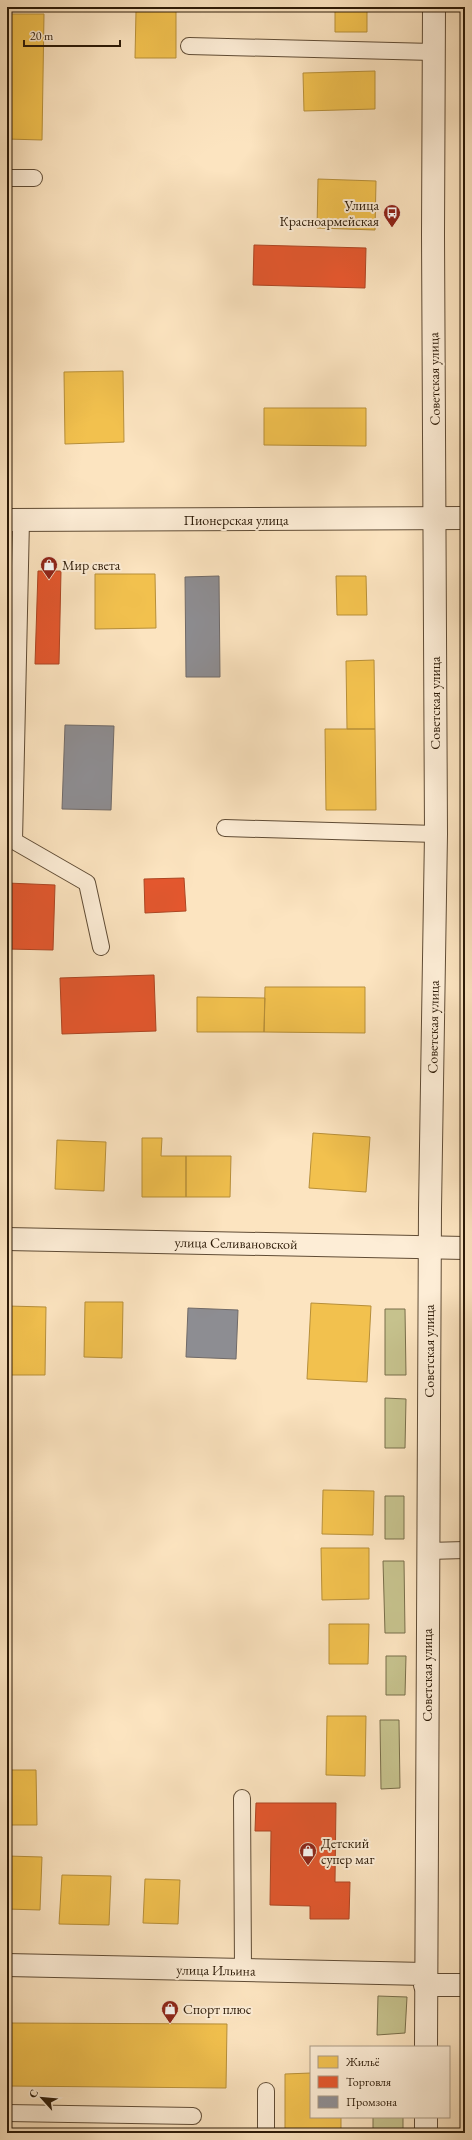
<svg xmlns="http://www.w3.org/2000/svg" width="472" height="2140" viewBox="0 0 472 2140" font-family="'EB Garamond',serif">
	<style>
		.green { fill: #c6c28d; stroke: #796e4a }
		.homes { fill: #f2c14e; stroke: #b78f39 }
		.shops { fill: #e4572e; stroke: #ad4522 }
		.industry { fill: #8d8d92; stroke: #706a68 }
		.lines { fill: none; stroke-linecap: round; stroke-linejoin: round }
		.service-casing { stroke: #604c35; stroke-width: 18 }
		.minor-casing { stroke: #604c35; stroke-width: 24 }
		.tertiary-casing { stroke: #604c35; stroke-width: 24 }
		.service { stroke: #fdedd6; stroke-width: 16 }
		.minor { stroke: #fdedd6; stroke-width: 22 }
		.tertiary { stroke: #fdedd6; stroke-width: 22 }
		.labels { text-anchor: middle; stroke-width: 4; stroke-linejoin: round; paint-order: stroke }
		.poi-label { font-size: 14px; fill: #2c1a07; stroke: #fdedd6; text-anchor: start }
		.street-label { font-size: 14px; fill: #2c1a07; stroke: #fdedd6 }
	</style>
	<rect width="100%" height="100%" fill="#fce4c0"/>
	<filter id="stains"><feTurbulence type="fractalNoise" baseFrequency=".005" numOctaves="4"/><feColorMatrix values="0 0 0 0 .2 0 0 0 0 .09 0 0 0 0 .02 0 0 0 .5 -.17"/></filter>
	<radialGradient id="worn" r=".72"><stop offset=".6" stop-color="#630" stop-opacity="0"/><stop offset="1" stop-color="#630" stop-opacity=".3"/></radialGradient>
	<!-- green -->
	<path class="green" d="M 385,1309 L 405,1309 L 406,1375 L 385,1375 Z
		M 385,1398 L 406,1399 L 405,1448 L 385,1448 Z
		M 385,1496 L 404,1496 L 404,1539 L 385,1539 Z
		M 383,1561 L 404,1561 L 405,1633 L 385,1633 Z
		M 386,1656 L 406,1656 L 405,1695 L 386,1695 Z
		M 380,1720 L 399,1720 L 400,1788 L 381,1789 Z
		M 378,1996 L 407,1997 L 405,2033 L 377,2035 Z
		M 373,2117 L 403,2117 L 403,2133 L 373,2133 Z"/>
	<!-- homes -->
	<path class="homes" d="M 335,7 L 367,7 L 367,32 L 335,32 Z
		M 136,11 L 176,11 L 176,58 L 135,58 Z
		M 7,14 L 44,14 L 42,140 L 7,139 Z
		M 375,71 L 375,109 L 304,111 L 303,73 Z
		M 318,179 L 376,181 L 375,230 L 317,228 Z
		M 123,371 L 124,442 L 65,444 L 64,372 Z
		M 264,408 L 366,408 L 366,446 L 264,445 Z
		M 95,574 L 155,574 L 156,628 L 95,629 Z
		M 336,576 L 366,576 L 367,615 L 337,615 Z
		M 374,660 L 375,729 L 347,729 L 346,661 Z
		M 325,729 L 375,729 L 376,810 L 326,810 Z
		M 265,987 L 365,987 L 365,1033 L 264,1032 Z
		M 197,997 L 265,998 L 264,1032 L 197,1032 Z
		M 313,1133 L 370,1137 L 366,1192 L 309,1188 Z
		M 142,1138 L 162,1138 L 161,1156 L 186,1156 L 186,1197 L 142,1197 Z
		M 57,1140 L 106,1142 L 104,1191 L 55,1189 Z
		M 186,1156 L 231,1156 L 230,1197 L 186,1197 Z
		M 85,1302 L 123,1302 L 122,1358 L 84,1357 Z
		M 311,1303 L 371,1306 L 367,1382 L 307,1379 Z
		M 7,1306 L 46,1307 L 45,1375 L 7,1375 Z
		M 323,1490 L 374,1491 L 373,1535 L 322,1534 Z
		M 321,1548 L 369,1548 L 369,1599 L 322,1600 Z
		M 329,1624 L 369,1624 L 368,1664 L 329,1664 Z
		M 327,1716 L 366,1716 L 365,1776 L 326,1775 Z
		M 10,1770 L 36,1770 L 37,1825 L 10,1825 Z
		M 7,1856 L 42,1857 L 40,1910 L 7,1909 Z
		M 62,1875 L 111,1876 L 109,1925 L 59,1924 Z
		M 145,1879 L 180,1880 L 178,1924 L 143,1923 Z
		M 7,2023 L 227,2024 L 226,2088 L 7,2086 Z
		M 311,2073 L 311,2117 L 341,2117 L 341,2133 L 285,2133 L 285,2074 Z"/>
	<!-- shops -->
	<path class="shops" d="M 254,245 L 366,248 L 365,288 L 253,285 Z
		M 38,571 L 61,571 L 59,664 L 35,664 Z
		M 184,878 L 186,911 L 145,913 L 144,879 Z
		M 7,883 L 55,885 L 53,950 L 7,949 Z
		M 154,975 L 156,1031 L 62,1034 L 60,978 Z
		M 256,1803 L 336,1803 L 335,1882 L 350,1882 L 349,1919 L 310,1919 L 310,1906 L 270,1905 L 271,1831 L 255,1831 Z"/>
	<!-- industry -->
	<path class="industry" d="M 219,576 L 220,677 L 186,677 L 185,577 Z
		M 65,725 L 114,726 L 111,810 L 62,809 Z
		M 188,1308 L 238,1310 L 236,1359 L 186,1357 Z"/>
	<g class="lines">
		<defs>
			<path id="service" d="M 189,46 L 433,52
				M 7,178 L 34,178
				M 225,828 L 436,834
				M 7,840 L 14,841 L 21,520
				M 14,841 L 87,883 L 101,947
				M 428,1551 L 465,1550
				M 242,1798 L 243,1970
				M 7,2113 L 193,2116
				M 266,2133 L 266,2091"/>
			<path id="minor" d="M 7,520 L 465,518
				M 7,1239 L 465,1248
				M 7,1965 L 425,1974
				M 425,1985 L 465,1985"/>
			<path id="tertiary" d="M 426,2047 L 430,1209 L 436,834 L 433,234 L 434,7
				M 426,2117 L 426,2133"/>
		</defs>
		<!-- service casing -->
		<use href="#service" class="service-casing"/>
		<!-- minor casing -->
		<use href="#minor" class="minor-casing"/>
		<!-- tertiary casing -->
		<use href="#tertiary" class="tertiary-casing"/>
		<!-- service -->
		<use href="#service" class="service"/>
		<!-- minor -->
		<use href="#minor" class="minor"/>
		<!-- tertiary -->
		<use href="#tertiary" class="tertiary"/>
	</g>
	<!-- icons -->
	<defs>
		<symbol id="bus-pin" viewBox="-11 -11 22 30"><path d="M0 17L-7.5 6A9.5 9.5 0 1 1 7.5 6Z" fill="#8f2418" stroke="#fdedd6"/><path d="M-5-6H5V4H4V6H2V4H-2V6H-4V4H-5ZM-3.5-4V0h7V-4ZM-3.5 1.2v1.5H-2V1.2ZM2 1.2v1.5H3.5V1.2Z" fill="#fff"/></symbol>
		<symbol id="shop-pin" viewBox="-11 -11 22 30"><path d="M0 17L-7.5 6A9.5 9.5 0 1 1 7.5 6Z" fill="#8f2418" stroke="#fdedd6"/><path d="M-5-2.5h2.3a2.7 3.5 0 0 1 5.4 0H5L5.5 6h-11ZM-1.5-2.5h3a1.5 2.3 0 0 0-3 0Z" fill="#fff"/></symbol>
	</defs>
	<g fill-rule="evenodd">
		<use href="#bus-pin" x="382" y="203" width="20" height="27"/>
		<use href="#shop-pin" x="39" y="555" width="20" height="27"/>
		<use href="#shop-pin" x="298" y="1841" width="20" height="27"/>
		<use href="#shop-pin" x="160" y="1999" width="20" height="27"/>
	</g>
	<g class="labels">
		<!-- poi labels -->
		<g class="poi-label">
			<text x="379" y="210" text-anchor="end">Улица<tspan x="379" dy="16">Красноармейская</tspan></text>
			<text x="62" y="570">Мир света</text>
			<text x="321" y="1848">Детский<tspan x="321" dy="16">супер маг</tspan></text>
			<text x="183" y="2014">Спорт плюс</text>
		</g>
		<!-- street labels -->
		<g class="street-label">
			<text transform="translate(434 379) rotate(-91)" y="5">Советская улица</text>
			<text x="236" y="525">Пионерская улица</text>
			<text transform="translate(435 703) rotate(-90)" y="5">Советская улица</text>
			<text transform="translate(433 1027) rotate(-89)" y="5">Советская улица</text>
			<text transform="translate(236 1243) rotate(1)" y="5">улица Селивановской</text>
			<text transform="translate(429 1351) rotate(-90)" y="5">Советская улица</text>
			<text transform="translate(427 1675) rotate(-90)" y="5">Советская улица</text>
			<text transform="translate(216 1970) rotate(1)" y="5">улица Ильина</text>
		</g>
	</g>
	<!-- margin -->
	<rect width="472" height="2140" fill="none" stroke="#fce4c0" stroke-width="24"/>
	<rect x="8" y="8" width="456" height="2124" fill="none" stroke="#2c1a07" stroke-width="2"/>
	<rect x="12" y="12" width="448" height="2116" fill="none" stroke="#2c1a07"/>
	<!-- legend -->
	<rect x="310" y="2046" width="140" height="72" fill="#fdedd6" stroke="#a99983"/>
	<rect x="318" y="2056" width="20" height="12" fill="#f2c14e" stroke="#a99983"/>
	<text x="346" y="2066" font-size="12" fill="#2c1a07">Жильё</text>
	<rect x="318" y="2076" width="20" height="12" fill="#e4572e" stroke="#a99983"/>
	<text x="346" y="2086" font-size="12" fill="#2c1a07">Торговля</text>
	<rect x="318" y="2096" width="20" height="12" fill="#8d8d92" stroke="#a99983"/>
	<text x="346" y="2106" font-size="12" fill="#2c1a07">Промзона</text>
	<!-- north arrow -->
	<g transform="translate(42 2098) rotate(297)" stroke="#fdedd6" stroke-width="3" paint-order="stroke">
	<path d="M0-3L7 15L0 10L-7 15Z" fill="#2c1a07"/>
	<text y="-6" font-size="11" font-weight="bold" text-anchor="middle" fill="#2c1a07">С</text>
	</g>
	<!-- scale -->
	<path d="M24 40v6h96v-6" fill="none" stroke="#2c1a07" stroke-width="2"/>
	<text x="30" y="40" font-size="12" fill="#2c1a07" stroke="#fdedd6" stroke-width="3" paint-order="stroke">20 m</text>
	<rect width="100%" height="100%" filter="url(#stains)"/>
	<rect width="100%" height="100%" fill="url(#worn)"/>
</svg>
